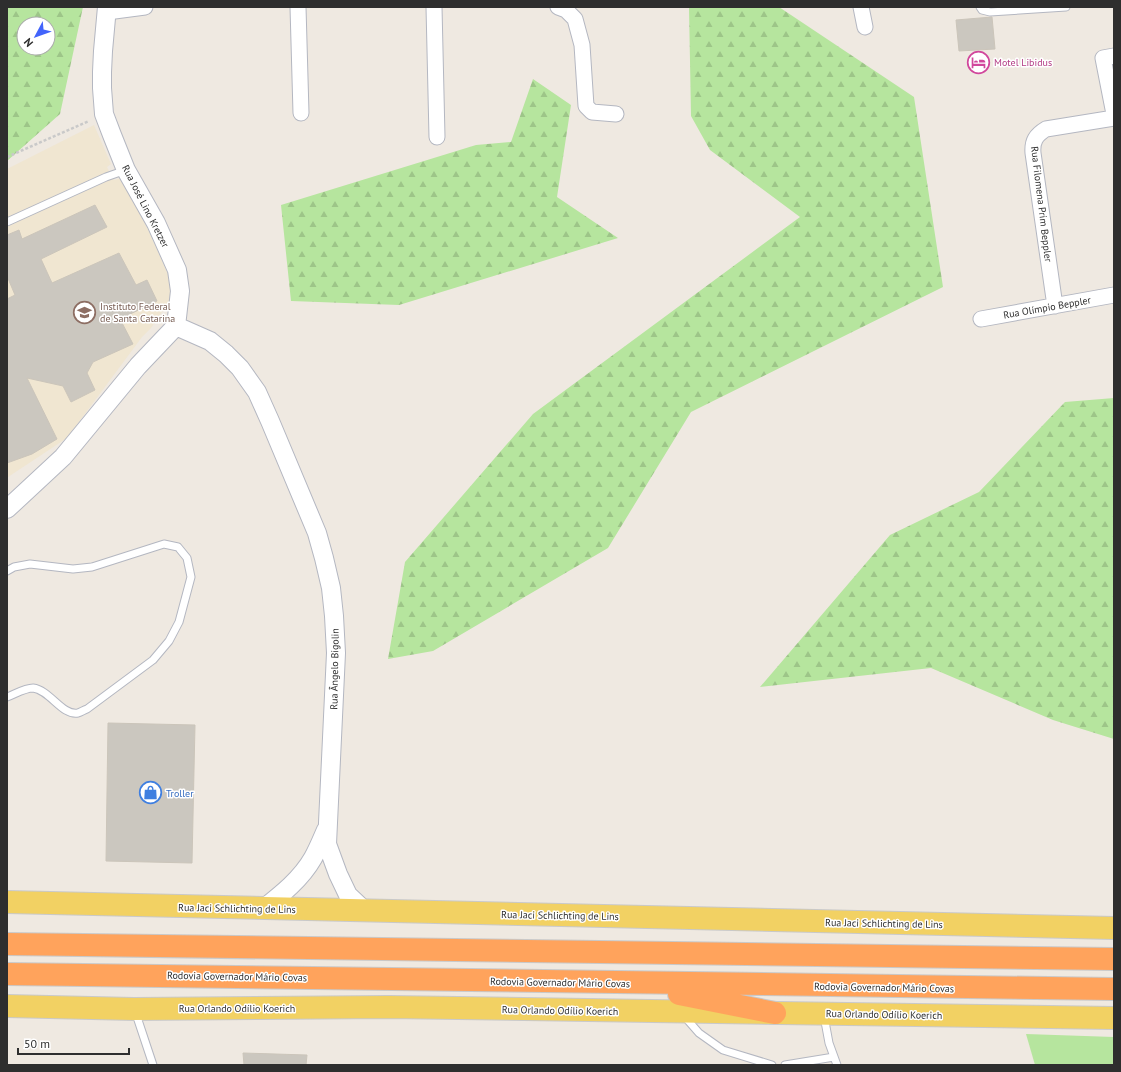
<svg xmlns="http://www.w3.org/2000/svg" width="1121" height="1072" viewBox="0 0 1121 1072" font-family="'PT Sans',sans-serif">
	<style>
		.education { fill: #f0e6d1 }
		.grass { fill: #b6e59e }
		.forest { fill: url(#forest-firs); fill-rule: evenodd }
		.building { fill: #cbc7bf; stroke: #cbc5ba }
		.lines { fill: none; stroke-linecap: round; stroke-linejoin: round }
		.service-casing { stroke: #b4b7c1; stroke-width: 9 }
		.minor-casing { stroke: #b4b7c1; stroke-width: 17 }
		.tertiary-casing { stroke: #b4b7c1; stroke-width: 20 }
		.primary-casing { stroke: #c9c9c9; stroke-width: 24 }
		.motorway-casing { stroke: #c9c9c9; stroke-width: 24 }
		.path { stroke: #c9c9c9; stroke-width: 2.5; stroke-dasharray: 3 2; stroke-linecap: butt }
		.service { stroke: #fff; stroke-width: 7 }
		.minor { stroke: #fff; stroke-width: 15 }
		.tertiary { stroke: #fff; stroke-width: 18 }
		.primary { stroke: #f2d163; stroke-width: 22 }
		.motorway { stroke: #ffa35c; stroke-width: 22 }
		.labels { text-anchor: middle; stroke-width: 3; stroke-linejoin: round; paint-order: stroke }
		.hotel-label { font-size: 10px; fill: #b23c85; stroke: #fff; text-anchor: start }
		.street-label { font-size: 10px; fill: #2e2e2e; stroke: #fff }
		.education-label { font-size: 10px; fill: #785e54; stroke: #fff; text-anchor: start }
		.shop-label { font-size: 10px; fill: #366cbe; stroke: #fff; text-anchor: start }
	</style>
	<defs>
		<pattern id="forest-firs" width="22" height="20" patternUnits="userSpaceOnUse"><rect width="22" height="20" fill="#b6e59e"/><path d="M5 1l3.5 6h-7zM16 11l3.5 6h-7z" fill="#9dc588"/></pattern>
	</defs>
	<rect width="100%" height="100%" fill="#efe9e1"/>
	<!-- education -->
	<path class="education" d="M 94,125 L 111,164 L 107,167 L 113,179 L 115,180 L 121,178 L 128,185 L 171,281 L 172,297 L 151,328 L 142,337 L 67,438 L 8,477 L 7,169 Z"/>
	<!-- grass -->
	<path class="grass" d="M 1026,1034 L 1114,1037 L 1114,1065 L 1035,1065 Z"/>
	<!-- forest -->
	<path class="forest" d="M 7,7 L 83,7 L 60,114 L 7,161 ZM 24,24 L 48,24 L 48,48 L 24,48 Z
		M 689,7 L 779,7 L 914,97 L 943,287 L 691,412 L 608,548 L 433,651 L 388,659 L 405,562 L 533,414 L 800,217 L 710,150 L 691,116 Z
		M 533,79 L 571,105 L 557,197 L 618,238 L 399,305 L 291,301 L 281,205 L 476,145 L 511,142 Z
		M 1114,398 L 1114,739 L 1053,720 L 931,668 L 760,687 L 890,535 L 979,492 L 1065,402 Z"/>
	<!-- building -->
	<path class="building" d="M 992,17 L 995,49 L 959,51 L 956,20 Z
		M 95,205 L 107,227 L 41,259 L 52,283 L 119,253 L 136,285 L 147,280 L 157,301 L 120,319 L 133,344 L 93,362 L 87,373 L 95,390 L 71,402 L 63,386 L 27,378 L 57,439 L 32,454 L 7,463 L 7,299 L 15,295 L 7,276 L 7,235 L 19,230 L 22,239 Z
		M 108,723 L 195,725 L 192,863 L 106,861 Z
		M 243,1053 L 307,1055 L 306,1065 L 244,1065 Z"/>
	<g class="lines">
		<defs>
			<path id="service" d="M 980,7 L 982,10 L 990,12 L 1066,7
				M 7,222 L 106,177 L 126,170
				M 7,571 L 14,567 L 30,564 L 73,569 L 92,567 L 164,544 L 178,547 L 187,558 L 191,577 L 179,622 L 169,641 L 153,660 L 87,709 C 84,710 81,712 78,713 C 62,716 50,690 33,688 C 25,688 15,694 7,697
				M 135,1011 L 153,1065
				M 824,1016 L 829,1043 L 837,1065
				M 685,1017 L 699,1033 L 723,1050 L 772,1065
				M 785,1065 L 834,1057"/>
			<path id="minor" d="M 298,7 L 301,113
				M 434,7 L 437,137
				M 558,7 L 566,10 L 575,19 L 582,45 L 586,106 L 592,112 L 616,114
				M 861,7 L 865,27
				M 107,12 L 145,7
				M 1114,56 L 1103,58 L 1114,114
				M 1055,306 L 1033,153 C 1032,141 1036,135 1046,129 L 1114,118
				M 981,319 L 1114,295"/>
			<path id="tertiary" d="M 176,326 L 210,341 L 226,354 L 240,368 L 257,392 L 270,421 L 317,533 L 324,558 L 331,588 L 334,616 L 336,653 L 327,844 L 338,874 L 348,895 L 365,911
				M 7,509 L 63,457 L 138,366 L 176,326 L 180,291 L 177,270 L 156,223 L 126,170 L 112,135 L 104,114 L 102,88 L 102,72 L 103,51 L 107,7
				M 263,909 C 282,894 301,879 313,858 C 318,849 322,839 326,830"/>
			<path id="primary" d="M 7,902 L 1114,928
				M 7,1006 L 134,1009 L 389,1007 L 1114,1018"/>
			<path id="motorway" d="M 7,944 L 1114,959
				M 7,974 C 376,976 745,986 1114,989
				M 679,994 L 775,1013"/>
		</defs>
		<!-- service casing -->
		<use href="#service" class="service-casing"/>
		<!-- minor casing -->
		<use href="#minor" class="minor-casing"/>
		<!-- tertiary casing -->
		<use href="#tertiary" class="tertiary-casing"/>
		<!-- primary casing -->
		<use href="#primary" class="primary-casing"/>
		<!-- motorway casing -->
		<use href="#motorway" class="motorway-casing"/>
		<!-- path -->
		<path class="path" d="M 7,157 L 89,121"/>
		<!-- service -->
		<use href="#service" class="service"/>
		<!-- minor -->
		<use href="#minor" class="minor"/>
		<!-- tertiary -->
		<use href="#tertiary" class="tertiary"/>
		<!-- primary -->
		<use href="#primary" class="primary"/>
		<!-- motorway -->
		<use href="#motorway" class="motorway"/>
	</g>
	<!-- icons -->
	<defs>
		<symbol id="hotel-ring" viewBox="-11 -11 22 22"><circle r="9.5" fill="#fff" stroke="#d1479c" stroke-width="1.5"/><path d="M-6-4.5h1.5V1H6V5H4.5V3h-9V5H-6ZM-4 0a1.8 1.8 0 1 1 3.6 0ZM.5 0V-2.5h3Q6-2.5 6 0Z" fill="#d1479c"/></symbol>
		<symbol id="university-ring" viewBox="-11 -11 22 22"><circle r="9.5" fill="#fff" stroke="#8d6e63" stroke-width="1.5"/><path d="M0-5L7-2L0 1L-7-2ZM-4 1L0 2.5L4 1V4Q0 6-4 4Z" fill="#8d6e63"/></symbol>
		<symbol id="shop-ring" viewBox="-11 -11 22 22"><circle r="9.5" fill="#fff" stroke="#3f7fe0" stroke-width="1.5"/><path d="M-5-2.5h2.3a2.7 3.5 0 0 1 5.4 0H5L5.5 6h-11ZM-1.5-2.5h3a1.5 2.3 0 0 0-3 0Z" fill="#3f7fe0"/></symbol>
	</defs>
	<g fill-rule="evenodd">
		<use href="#hotel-ring" x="966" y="50" width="25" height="25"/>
		<use href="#university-ring" x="72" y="300" width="25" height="25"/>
		<use href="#shop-ring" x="138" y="780" width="25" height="25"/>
	</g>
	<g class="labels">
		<!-- hotel labels -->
		<g class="hotel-label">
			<text x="994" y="66">Motel Libidus</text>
		</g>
		<!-- street labels -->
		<g class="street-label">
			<text transform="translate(1042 204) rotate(83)" y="4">Rua Filomena Prim Beppler</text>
			<text transform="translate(146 206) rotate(63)" y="4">Rua José Lino Kretzer</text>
			<text transform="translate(1047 307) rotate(-10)" y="4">Rua Olímpio Beppler</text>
			<text transform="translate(334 669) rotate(-89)" y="4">Rua Ângelo Bigolin</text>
			<text transform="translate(237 908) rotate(1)" y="4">Rua Jaci Schlichting de Lins</text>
			<text transform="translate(560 915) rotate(1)" y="4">Rua Jaci Schlichting de Lins</text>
			<text transform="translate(884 923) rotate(1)" y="4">Rua Jaci Schlichting de Lins</text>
			<text transform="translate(237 976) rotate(1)" y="4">Rodovia Governador Mário Covas</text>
			<text transform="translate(560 982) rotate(1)" y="4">Rodovia Governador Mário Covas</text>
			<text transform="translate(884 987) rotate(1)" y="4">Rodovia Governador Mário Covas</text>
			<text x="237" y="1012">Rua Orlando Odílio Koerich</text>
			<text transform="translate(560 1010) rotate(1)" y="4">Rua Orlando Odílio Koerich</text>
			<text transform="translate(884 1014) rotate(1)" y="4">Rua Orlando Odílio Koerich</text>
		</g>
		<!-- education labels -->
		<g class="education-label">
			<text x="100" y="310">Instituto Federal<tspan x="100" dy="12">de Santa Catarina</tspan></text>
		</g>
		<!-- shop labels -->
		<g class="shop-label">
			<text x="166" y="797">Troller</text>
		</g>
	</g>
	<!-- border -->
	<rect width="1121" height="1072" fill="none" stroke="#2e2e2e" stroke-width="16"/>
	<!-- north arrow -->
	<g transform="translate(36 36) rotate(229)"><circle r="19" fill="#ffffff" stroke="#ababab"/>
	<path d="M0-3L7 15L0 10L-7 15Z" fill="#4264fb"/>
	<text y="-6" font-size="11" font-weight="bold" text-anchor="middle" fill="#2e2e2e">N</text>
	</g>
	<!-- scale -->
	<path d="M18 1048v6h111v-6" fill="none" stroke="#2e2e2e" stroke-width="2"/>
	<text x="24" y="1048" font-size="12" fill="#2e2e2e" stroke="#ffffff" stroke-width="3" paint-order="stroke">50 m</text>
</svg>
